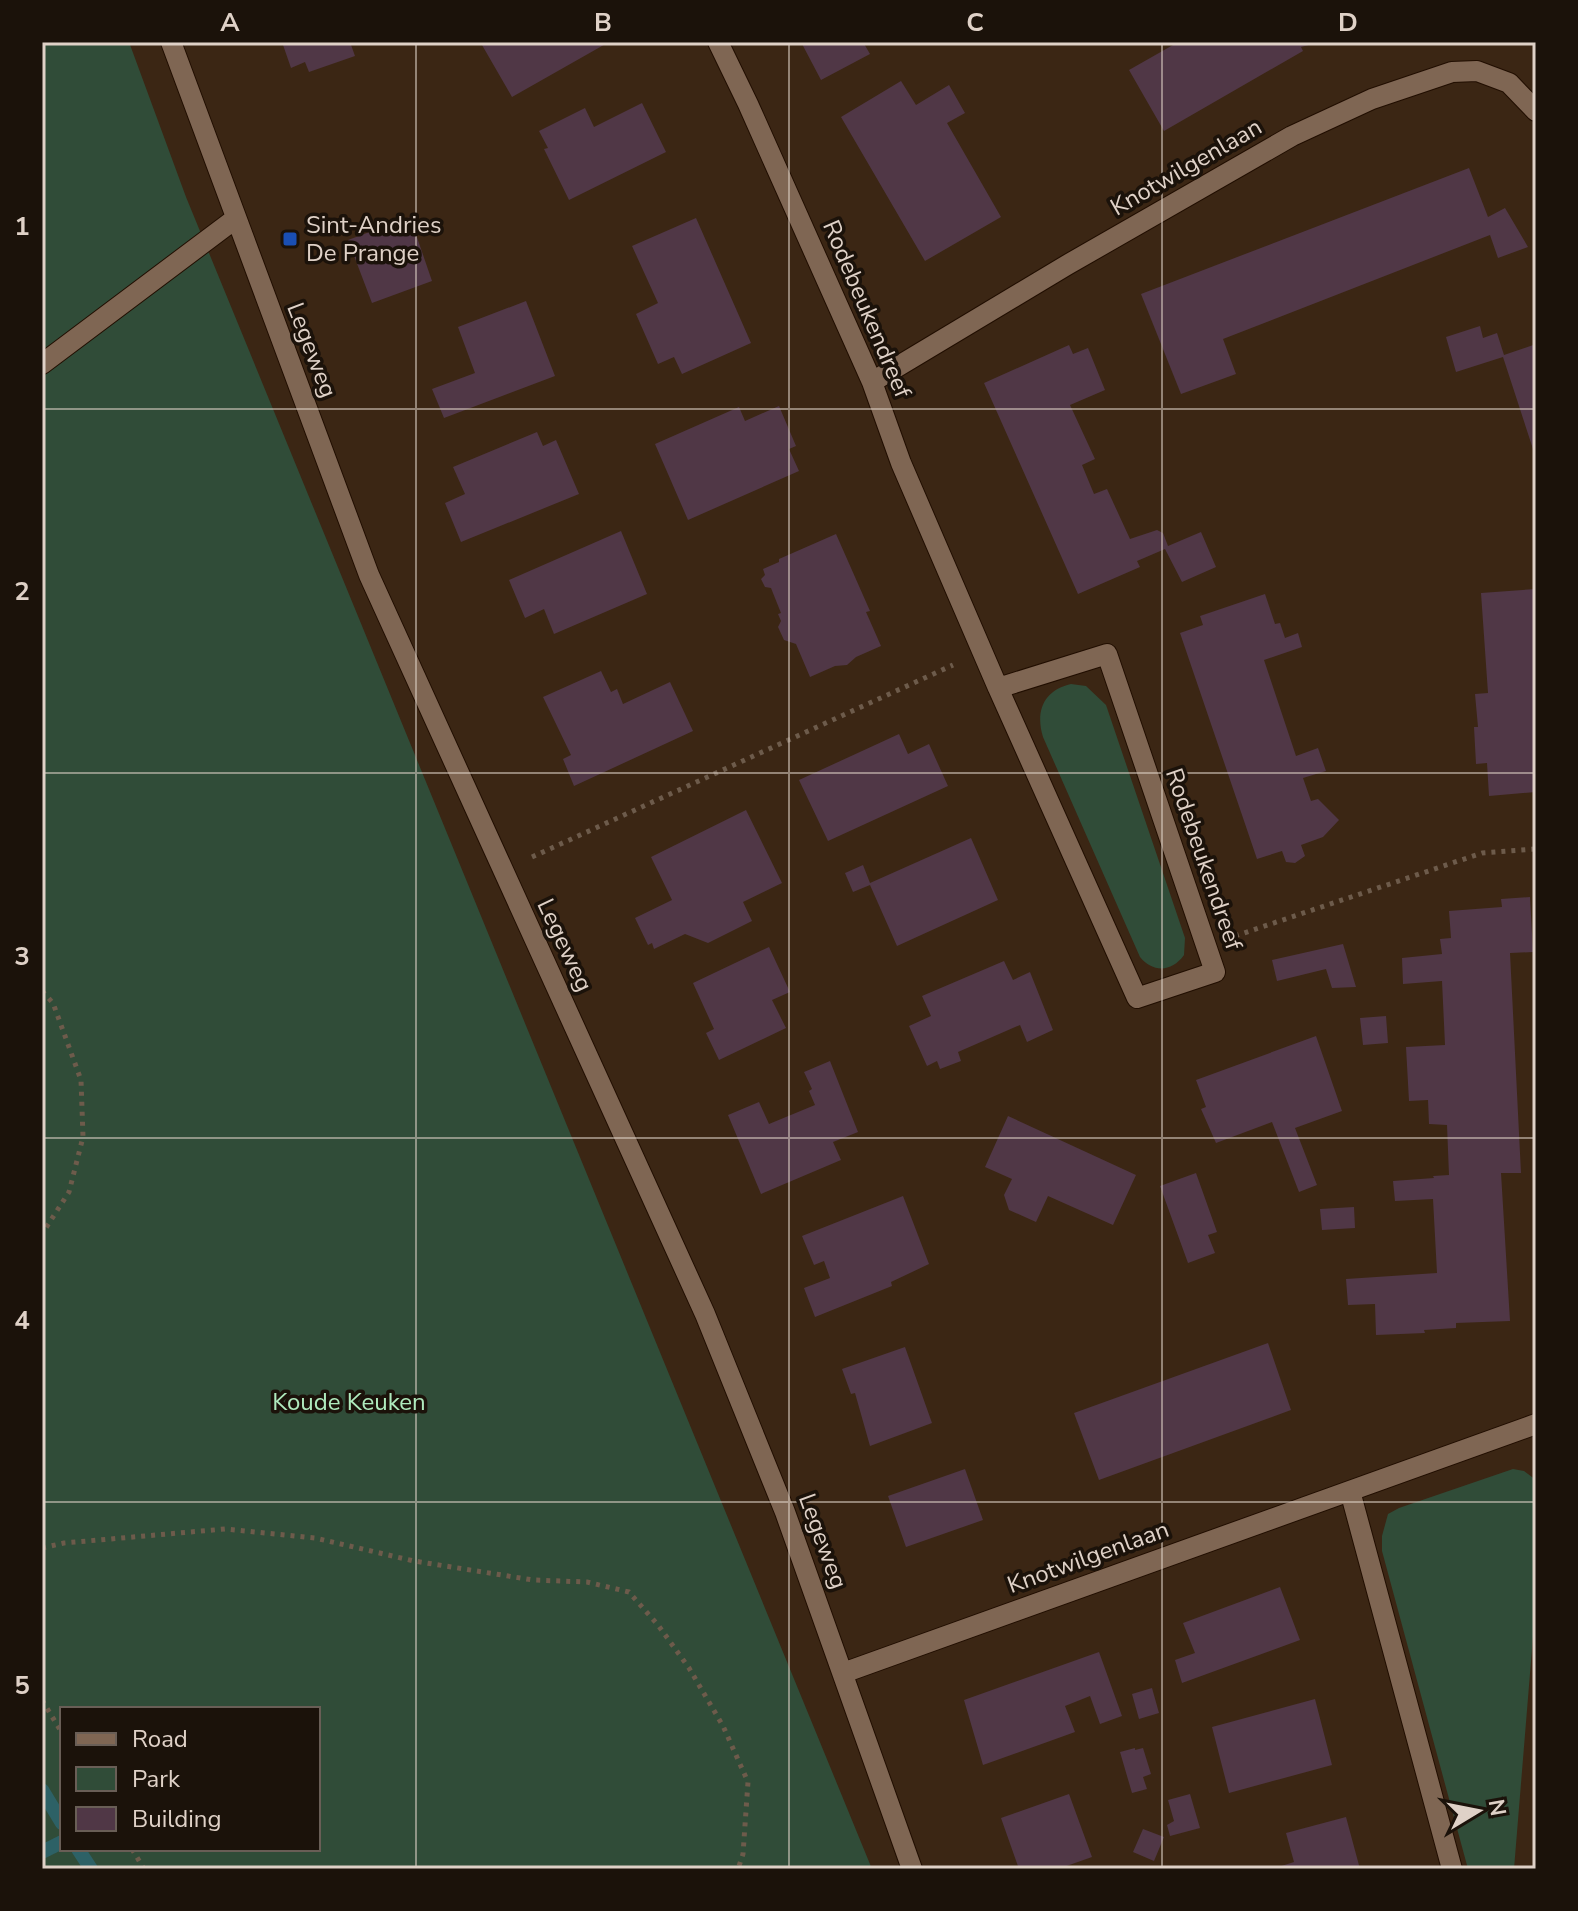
<svg xmlns="http://www.w3.org/2000/svg" width="1578" height="1911" viewBox="0 0 1578 1911" font-family="'Nunito Sans',sans-serif">
	<style>
		.green { fill: #304c38; fill-rule: evenodd }
		.lines { fill: none; stroke-linecap: round; stroke-linejoin: round }
		.stream { stroke: #2d6166; stroke-width: 14 }
		.building { fill: #503746 }
		.minor-casing { stroke: #210e01; stroke-width: 22 }
		.path { stroke: #6d5b4b; stroke-width: 5; stroke-dasharray: 4 6; stroke-linecap: butt }
		.minor { stroke: #7f6653; stroke-width: 20 }
		.grid { fill: none; stroke: #dfd1c7; stroke-width: 2; stroke-opacity: 0.55 }
		.transit-dot { fill: #1a4fb4; stroke: #1b120a; stroke-width: 3 }
		.labels { text-anchor: middle; stroke-width: 7; stroke-linejoin: round; paint-order: stroke }
		.street-label { font-size: 24px; fill: #dfd1c7; stroke: #1b120a }
		.poi-label { font-size: 24px; fill: #dfd1c7; stroke: #1b120a; text-anchor: start }
		.park-label { font-size: 24px; fill: #afeabd; stroke: #1b120a }
		.neatline { fill: none; stroke: #dfd1c7; stroke-width: 3 }
		.grid-label { font-size: 26px; text-anchor: middle; font-weight: bold; fill: #dfd1c7 }
	</style>
	<rect width="100%" height="100%" fill="#3b2614"/>
	<!-- green -->
	<path class="green" d="M 42,42 L 129,42 L 186,197 L 872,1869 L 42,1869 ZM 62,1709 L 318,1709 L 318,1849 L 62,1849 Z
		M 1071,684 L 1086,686 L 1106,705 L 1185,938 L 1184,955 C 1172,972 1153,973 1140,957 L 1043,737 C 1035,711 1044,690 1071,684 Z
		M 1513,1469 L 1524,1471 L 1536,1480 L 1536,1600 L 1514,1869 L 1468,1869 L 1382,1551 L 1382,1536 L 1388,1514 L 1399,1508 Z"/>
	<g class="lines">
		<!-- stream -->
		<path class="stream" d="M 42,1790 L 62,1823
			M 78,1849 L 91,1869
			M 42,1852 L 62,1842"/>
	</g>
	<!-- building -->
	<path class="building" d="M 282,42 L 350,42 L 355,56 L 309,72 L 305,62 L 291,68 Z
		M 487,42 L 609,42 L 512,97 L 482,45 Z
		M 801,42 L 863,42 L 870,54 L 821,80 Z
		M 1171,42 L 1320,42 L 1301,47 L 1303,51 L 1164,131 L 1129,70 L 1173,45 Z
		M 901,81 L 916,105 L 949,85 L 965,113 L 947,123 L 1001,217 L 925,261 L 841,117 Z
		M 642,103 L 666,152 L 569,200 L 544,149 L 548,148 L 539,131 L 585,108 L 594,127 Z
		M 1469,168 L 1488,217 L 1505,208 L 1528,247 L 1498,258 L 1490,235 L 1223,339 L 1236,374 L 1181,394 L 1141,294 Z
		M 410,217 L 432,281 L 372,303 L 348,240 Z
		M 696,218 L 751,343 L 682,374 L 674,357 L 658,364 L 636,314 L 658,303 L 632,246 Z
		M 526,301 L 555,376 L 444,418 L 432,389 L 475,373 L 458,327 Z
		M 1480,326 L 1483,338 L 1497,333 L 1504,355 L 1536,344 L 1536,448 L 1533,449 L 1503,357 L 1456,372 L 1446,337 Z
		M 1069,345 L 1073,354 L 1088,348 L 1105,390 L 1070,405 L 1095,459 L 1082,465 L 1094,494 L 1107,489 L 1130,539 L 1157,530 L 1163,533 L 1168,546 L 1201,532 L 1216,567 L 1182,582 L 1165,549 L 1137,561 L 1140,567 L 1078,594 L 984,383 Z
		M 779,406 L 796,446 L 789,449 L 799,471 L 688,520 L 655,444 L 739,407 L 745,421 Z
		M 537,432 L 543,446 L 556,440 L 579,494 L 461,542 L 445,503 L 465,494 L 453,467 Z
		M 621,531 L 647,594 L 554,634 L 544,609 L 525,618 L 509,580 Z
		M 836,534 L 870,611 L 866,612 L 881,646 L 856,657 L 847,665 L 835,666 L 810,677 L 796,644 L 784,640 L 778,627 L 781,621 L 778,614 L 781,613 L 771,588 L 765,587 L 761,579 L 765,575 L 763,569 L 779,562 L 779,559 Z
		M 1536,589 L 1536,792 L 1489,796 L 1487,763 L 1476,764 L 1474,727 L 1478,727 L 1475,694 L 1488,693 L 1481,593 Z
		M 1265,594 L 1275,624 L 1280,623 L 1285,638 L 1298,633 L 1302,647 L 1264,660 L 1296,756 L 1318,748 L 1326,771 L 1303,778 L 1311,801 L 1318,799 L 1339,820 L 1323,837 L 1301,845 L 1305,856 L 1295,863 L 1286,862 L 1282,851 L 1257,859 L 1180,633 L 1203,625 L 1200,616 Z
		M 601,671 L 611,692 L 617,689 L 623,704 L 670,682 L 693,731 L 574,786 L 563,759 L 571,755 L 543,697 Z
		M 899,734 L 908,754 L 929,744 L 948,786 L 828,841 L 799,780 Z
		M 746,810 L 782,883 L 743,902 L 752,921 L 708,943 L 685,934 L 654,949 L 652,943 L 648,945 L 635,918 L 672,900 L 651,857 Z
		M 971,838 L 998,900 L 897,946 L 870,885 L 853,892 L 845,873 L 863,865 L 870,883 Z
		M 1530,897 L 1533,952 L 1510,953 L 1521,1173 L 1501,1173 L 1510,1321 L 1456,1323 L 1456,1328 L 1424,1330 L 1425,1333 L 1376,1335 L 1375,1304 L 1348,1305 L 1346,1279 L 1437,1273 L 1433,1199 L 1395,1201 L 1393,1181 L 1434,1178 L 1433,1176 L 1449,1175 L 1447,1125 L 1429,1124 L 1428,1100 L 1409,1101 L 1406,1047 L 1445,1045 L 1442,981 L 1403,984 L 1402,958 L 1442,954 L 1440,939 L 1451,938 L 1449,911 L 1502,907 L 1501,899 Z
		M 1343,944 L 1356,987 L 1332,988 L 1326,969 L 1277,981 L 1272,960 Z
		M 769,947 L 790,992 L 772,1000 L 786,1028 L 719,1060 L 706,1033 L 714,1029 L 693,983 Z
		M 1004,961 L 1013,980 L 1030,972 L 1053,1030 L 1027,1042 L 1020,1025 L 958,1052 L 961,1061 L 940,1069 L 937,1061 L 927,1066 L 909,1026 L 931,1016 L 922,996 Z
		M 1386,1016 L 1388,1043 L 1363,1045 L 1360,1018 Z
		M 1316,1036 L 1342,1111 L 1295,1128 L 1317,1185 L 1299,1192 L 1272,1122 L 1216,1143 L 1201,1109 L 1206,1107 L 1196,1080 Z
		M 830,1061 L 858,1132 L 833,1142 L 841,1160 L 761,1194 L 728,1115 L 759,1102 L 769,1124 L 815,1105 L 809,1091 L 812,1089 L 804,1072 Z
		M 1008,1116 L 1136,1175 L 1113,1225 L 1048,1196 L 1036,1222 L 1009,1210 L 1004,1195 L 1012,1179 L 985,1167 Z
		M 1196,1173 L 1217,1232 L 1208,1235 L 1215,1253 L 1188,1263 L 1160,1186 Z
		M 903,1196 L 929,1264 L 891,1282 L 892,1286 L 815,1317 L 804,1288 L 830,1278 L 824,1261 L 814,1265 L 802,1236 Z
		M 1354,1207 L 1355,1228 L 1322,1230 L 1320,1209 Z
		M 1268,1343 L 1291,1410 L 1099,1480 L 1074,1413 Z
		M 905,1347 L 932,1423 L 870,1446 L 855,1393 L 851,1394 L 842,1369 Z
		M 965,1469 L 983,1520 L 906,1547 L 888,1496 Z
		M 1280,1587 L 1300,1640 L 1182,1683 L 1175,1660 L 1195,1653 L 1183,1623 Z
		M 1099,1652 L 1122,1716 L 1100,1724 L 1090,1696 L 1065,1706 L 1075,1732 L 983,1765 L 964,1700 Z
		M 1152,1688 L 1159,1713 L 1139,1719 L 1132,1694 Z
		M 1315,1699 L 1332,1765 L 1229,1793 L 1212,1727 Z
		M 1135,1748 L 1135,1750 L 1143,1748 L 1151,1774 L 1143,1777 L 1147,1789 L 1132,1793 L 1120,1752 Z
		M 1069,1794 L 1092,1857 L 1058,1869 L 1019,1869 L 1001,1818 Z
		M 1190,1794 L 1200,1828 L 1170,1836 L 1167,1825 L 1174,1821 L 1168,1800 Z
		M 1346,1817 L 1360,1869 L 1272,1869 L 1294,1862 L 1286,1833 Z
		M 1143,1829 L 1164,1837 L 1154,1861 L 1133,1852 Z"/>
	<g class="lines">
		<defs>
			<path id="minor" d="M 171,42 L 369,575 L 705,1314 L 785,1512 L 912,1869
				M 718,42 L 748,104 L 872,382 L 901,463 L 998,688
				M 42,364 L 235,219
				M 872,382 L 1067,265 L 1292,136 L 1372,99 L 1452,72 L 1477,71 L 1509,83 L 1536,111
				M 1107,654 L 1215,972 L 1137,998 L 998,688 Z
				M 1350,1491 L 1452,1869
				M 843,1673 L 1536,1424"/>
		</defs>
		<!-- minor casing -->
		<use href="#minor" class="minor-casing"/>
		<!-- path -->
		<path class="path" d="M 532,857 L 953,665
			M 1235,936 L 1482,853 L 1536,849
			M 42,991 L 53,1003 L 81,1080 L 83,1137 L 69,1192 L 42,1234
			M 42,1548 L 64,1543 L 225,1529 L 315,1538 L 414,1561 L 533,1580 L 587,1582 L 629,1592 L 658,1625 L 689,1668 L 723,1726 L 748,1782 L 743,1854 L 738,1869
			M 42,1700 L 62,1733
			M 132,1849 L 144,1869"/>
		<!-- minor -->
		<use href="#minor" class="minor"/>
	</g>
	<!-- grid -->
	<path class="grid" d="M 416,42 L 416,1869M 789,42 L 789,1869M 1162,42 L 1162,1869M 42,409 L 1536,409M 42,773 L 1536,773M 42,1138 L 1536,1138M 42,1502 L 1536,1502"/>
	<!-- markers -->
	<rect class="transit-dot" x="282" y="231" width="16" height="16" rx="4"/>
	<g class="labels">
		<!-- street labels -->
		<g class="street-label">
			<text transform="translate(1186 167) rotate(-30)" y="8">Knotwilgenlaan</text>
			<text transform="translate(867 309) rotate(67)" y="8">Rodebeukendreef</text>
			<text transform="translate(312 350) rotate(69)" y="8">Legeweg</text>
			<text transform="translate(1204 859) rotate(71)" y="8">Rodebeukendreef</text>
			<text transform="translate(565 945) rotate(65)" y="8">Legeweg</text>
			<text transform="translate(823 1541) rotate(70)" y="8">Legeweg</text>
			<text transform="translate(1088 1557) rotate(-20)" y="8">Knotwilgenlaan</text>
		</g>
		<!-- poi labels -->
		<g class="poi-label">
			<text x="306" y="233">Sint-Andries<tspan x="306" dy="28">De Prange</tspan></text>
		</g>
		<!-- park labels -->
		<g class="park-label">
			<text x="349" y="1410">Koude Keuken</text>
		</g>
	</g>
	<!-- border -->
	<rect width="1578" height="1911" fill="none" stroke="#1b120a" stroke-width="88"/>
	<!-- legend -->
	<rect x="60" y="1707" width="260" height="144" fill="#1b120a" stroke="#695e56" stroke-width="2"/>
	<rect x="76" y="1733" width="40" height="12" fill="#7f6653" stroke="#695e56" stroke-width="2"/>
	<text x="132" y="1747" font-size="24" fill="#dfd1c7">Road</text>
	<rect x="76" y="1767" width="40" height="24" fill="#304c38" stroke="#695e56" stroke-width="2"/>
	<text x="132" y="1787" font-size="24" fill="#dfd1c7">Park</text>
	<rect x="76" y="1807" width="40" height="24" fill="#503746" stroke="#695e56" stroke-width="2"/>
	<text x="132" y="1827" font-size="24" fill="#dfd1c7">Building</text>
	<!-- north arrow -->
	<g transform="translate(1478 1811) rotate(80)" stroke="#1b120a" stroke-width="6" paint-order="stroke">
	<path d="M0-6L14 30L0 20L-14 30Z" fill="#dfd1c7"/>
	<text y="-12" font-size="22" font-weight="bold" text-anchor="middle" fill="#dfd1c7">N</text>
	</g>
	<rect x="44" y="44" width="1490" height="1823" class="neatline"/>
	<g class="grid-label">
		<text x="230" y="31">A</text>
		<text x="603" y="31">B</text>
		<text x="975" y="31">C</text>
		<text x="1348" y="31">D</text>
		<text x="22" y="235">1</text>
		<text x="22" y="600">2</text>
		<text x="22" y="965">3</text>
		<text x="22" y="1329">4</text>
		<text x="22" y="1694">5</text>
	</g>
</svg>
